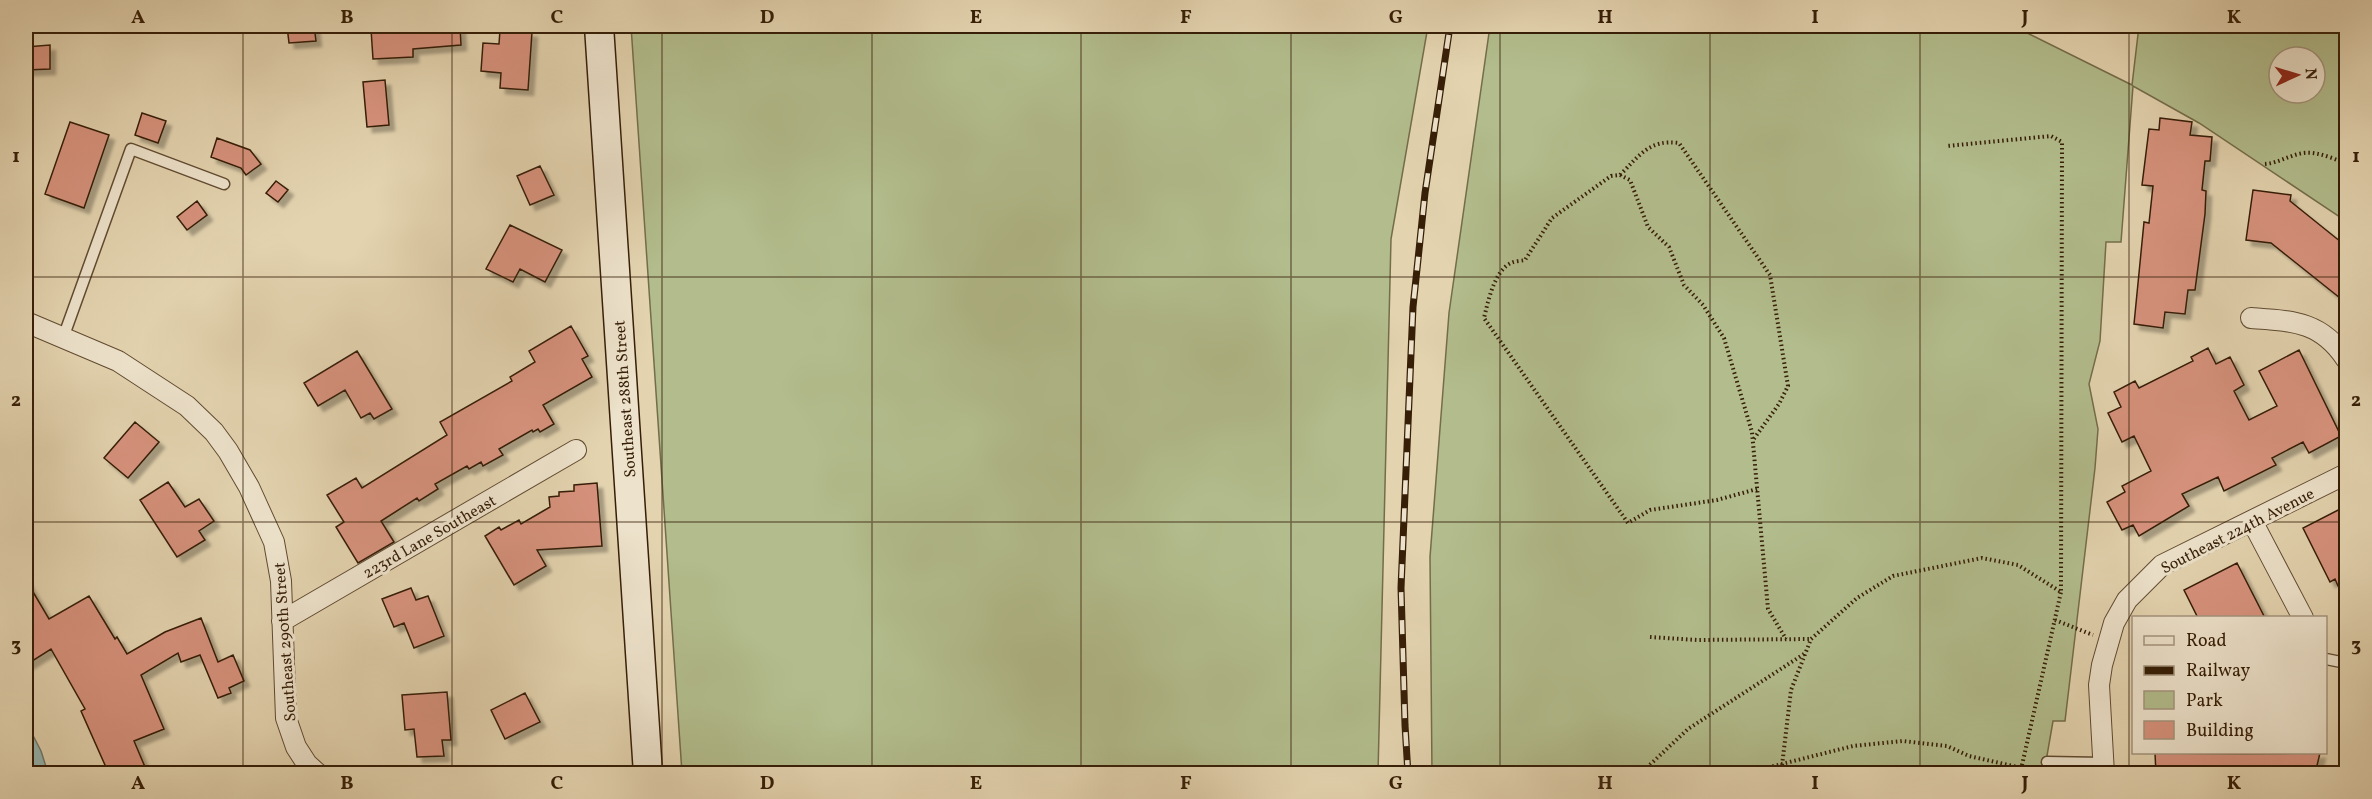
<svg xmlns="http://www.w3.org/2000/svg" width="2372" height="799" viewBox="0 0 2372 799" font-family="Vollkorn,serif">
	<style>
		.green { fill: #b2bc8c; stroke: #746d4a; stroke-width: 1.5; fill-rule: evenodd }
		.water { fill: #96b7b1; stroke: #707a6d; stroke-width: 1.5 }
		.building { fill: #d7927d; stroke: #361e07; stroke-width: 1.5; filter: url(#shadow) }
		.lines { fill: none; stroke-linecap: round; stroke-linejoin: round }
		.lane-casing { stroke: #614b31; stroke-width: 13 }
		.street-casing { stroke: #614b31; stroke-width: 22 }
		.secondary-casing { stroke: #361e07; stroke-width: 31 }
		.path { stroke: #361e07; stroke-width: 4; stroke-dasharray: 1.5 3; stroke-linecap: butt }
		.lane { stroke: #ede2cb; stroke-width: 10 }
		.street { stroke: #ede2cb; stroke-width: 20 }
		.secondary { stroke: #ede2cb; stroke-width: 28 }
		.rail-casing { stroke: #361e07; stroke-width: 7 }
		.rail { stroke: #ede2cb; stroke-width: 4.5; stroke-dasharray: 14; stroke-linecap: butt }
		.grid { fill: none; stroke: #361e07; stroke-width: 1.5; stroke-opacity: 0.55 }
		.labels { text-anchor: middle; stroke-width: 6; stroke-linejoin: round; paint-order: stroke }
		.street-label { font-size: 16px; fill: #361e07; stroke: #ede2cb }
		.neatline { fill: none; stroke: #361e07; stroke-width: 2 }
		.grid-label { font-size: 20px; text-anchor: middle; font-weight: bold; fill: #361e07 }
	</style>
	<defs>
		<filter id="shadow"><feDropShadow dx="5.5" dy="5.5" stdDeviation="1.5" flood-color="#0004"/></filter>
	</defs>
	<rect width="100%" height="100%" fill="#e3d3af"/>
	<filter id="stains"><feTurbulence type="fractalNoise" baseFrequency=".00333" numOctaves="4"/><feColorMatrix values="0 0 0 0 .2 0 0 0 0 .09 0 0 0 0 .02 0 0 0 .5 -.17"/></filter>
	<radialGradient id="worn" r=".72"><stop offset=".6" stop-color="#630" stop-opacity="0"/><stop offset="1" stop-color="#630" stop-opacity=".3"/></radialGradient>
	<!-- green -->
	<path class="green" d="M 631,26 L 1428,26 L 1391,239 L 1378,773 L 682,773 Z
		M 1490,26 L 2013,26 L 2132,85 L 2139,26 L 2346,26 L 2346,221 L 2199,123 L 2133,86 L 2121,242 L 2106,242 L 2100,341 L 2089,384 L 2098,429 L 2095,468 L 2065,721 L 2053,721 L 2044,773 L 1432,774 L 1430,557 L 1449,313 ZM 2279,57 L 2315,57 L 2315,93 L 2279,93 Z"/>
	<!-- water -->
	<path class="water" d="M 26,722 L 41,751 L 48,773 L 26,773 Z"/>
	<!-- building -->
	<path class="building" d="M 287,26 L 314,26 L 316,41 L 289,43 Z
		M 412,27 L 412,30 L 460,27 L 461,45 L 413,49 L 413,57 L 373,59 L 371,29 Z
		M 500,30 L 532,32 L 528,90 L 500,88 L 501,73 L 481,71 L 483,43 L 499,44 Z
		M 50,45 L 50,69 L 26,70 L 26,47 Z
		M 385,80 L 389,125 L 367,127 L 363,82 Z
		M 142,113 L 166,121 L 158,143 L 135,135 Z
		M 2160,118 L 2192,122 L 2190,135 L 2212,137 L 2210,161 L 2205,161 L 2202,190 L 2206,191 L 2205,214 L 2195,290 L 2188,290 L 2185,314 L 2165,312 L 2163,328 L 2134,324 L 2144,222 L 2149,223 L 2153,186 L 2142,185 L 2149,129 L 2159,130 Z
		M 70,122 L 109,135 L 84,208 L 45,194 Z
		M 217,138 L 250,150 L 261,164 L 246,175 L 241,168 L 211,157 Z
		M 540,166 L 554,195 L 530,205 L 517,176 Z
		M 276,181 L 288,190 L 278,202 L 266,193 Z
		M 2253,190 L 2291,195 L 2290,201 L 2346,246 L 2346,290 L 2340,298 L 2271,243 L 2246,240 Z
		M 197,201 L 207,215 L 187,230 L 177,217 Z
		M 510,225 L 562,250 L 545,282 L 520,269 L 513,282 L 486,269 Z
		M 571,326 L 588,356 L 582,359 L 592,377 L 543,405 L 554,424 L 540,432 L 538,429 L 533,432 L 532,430 L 499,449 L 503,455 L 483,466 L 481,462 L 469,469 L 467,466 L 435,484 L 438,489 L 419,501 L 417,498 L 381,521 L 394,542 L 358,563 L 336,527 L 344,522 L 327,495 L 356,478 L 362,488 L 447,435 L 440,422 L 512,381 L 510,377 L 535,362 L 529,351 Z
		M 2208,348 L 2216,364 L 2230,357 L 2244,385 L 2234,391 L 2249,420 L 2277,406 L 2259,371 L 2299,350 L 2341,436 L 2309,453 L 2303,442 L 2272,458 L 2276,465 L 2224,491 L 2218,477 L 2182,494 L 2189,506 L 2139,536 L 2133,525 L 2122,530 L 2107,502 L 2125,492 L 2122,486 L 2151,471 L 2134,436 L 2122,442 L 2108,413 L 2121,407 L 2114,392 L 2135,381 L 2139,388 L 2193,361 L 2191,357 Z
		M 357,351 L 392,409 L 374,419 L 370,413 L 361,418 L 345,390 L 318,406 L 304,383 Z
		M 135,422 L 159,442 L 128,478 L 104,458 Z
		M 168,482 L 185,507 L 199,499 L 214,521 L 199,531 L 205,540 L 177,557 L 140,500 Z
		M 597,483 L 602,546 L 537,550 L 546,566 L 514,585 L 485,536 L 499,527 L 501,530 L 519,520 L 521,524 L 550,507 L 549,497 L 559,496 L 559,492 L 574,491 L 574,485 Z
		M 2346,506 L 2346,604 L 2335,579 L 2330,582 L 2303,528 Z
		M 2237,563 L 2265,618 L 2198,618 L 2184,590 Z
		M 26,580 L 49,619 L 89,596 L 115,639 L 117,637 L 127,654 L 165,632 L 201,618 L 218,662 L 233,655 L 244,681 L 229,688 L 231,693 L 218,698 L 200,655 L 181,662 L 178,653 L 141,675 L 164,729 L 134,741 L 148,774 L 109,774 L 81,711 L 85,709 L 51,649 L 26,665 Z
		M 411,588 L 416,600 L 428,596 L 444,636 L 414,648 L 404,623 L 394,627 L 382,599 Z
		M 447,692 L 451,740 L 442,740 L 444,756 L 417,757 L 414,729 L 405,730 L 402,695 Z
		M 525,693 L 540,722 L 505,739 L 491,710 Z
		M 2155,753 L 2244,754 L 2320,753 L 2315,774 L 2156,774 Z"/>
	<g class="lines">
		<defs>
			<path id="lane" d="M 63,338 L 131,149 L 224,184
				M 2326,659 L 2346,663
				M 2047,762 L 2103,763"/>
			<path id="street" d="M 2251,318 C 2292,321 2321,321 2346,359
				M 26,322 L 118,361 L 187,406 L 214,432 L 228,451 L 249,487 L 274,542 L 281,581 L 286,718 L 296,747 L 307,764 L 318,774
				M 2252,521 L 2303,618
				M 282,621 L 576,450
				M 2104,774 L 2099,685 L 2102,665 L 2114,623 L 2127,600 L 2162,565 L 2346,474"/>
			<path id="secondary" d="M 599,26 L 648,774"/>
		</defs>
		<!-- lane casing -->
		<use href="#lane" class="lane-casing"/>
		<!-- street casing -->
		<use href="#street" class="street-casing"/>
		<!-- secondary casing -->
		<use href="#secondary" class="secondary-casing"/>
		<!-- path -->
		<path class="path" d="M 2265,164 C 2278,163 2290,155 2303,153 C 2318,151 2333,159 2346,163
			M 1620,175 C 1639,156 1649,139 1679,143 L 1770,275 L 1788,386 L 1779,404 L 1753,440
			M 1757,489 L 1717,500 L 1650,510 L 1628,523 L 1484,318 C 1488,302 1494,271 1511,263 C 1515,261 1521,261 1525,260 L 1552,218 L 1611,176 L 1620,175 L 1630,180 L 1648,227 L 1669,247 L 1684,285 L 1703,305 L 1724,338 L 1752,432 L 1768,609 L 1786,639
			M 2055,620 L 2093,635
			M 1650,637 L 1697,640 L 1811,639
			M 1640,774 L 1688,729 L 1804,654
			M 1742,774 L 1853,746 L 1903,741 L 1947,746 L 1969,756 L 2022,768
			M 1781,774 L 1791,690 L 1811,639 L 1857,598 L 1893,576 L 1982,558 L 2018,565 L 2061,592 L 2062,142 L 2051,136 L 1947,146
			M 2020,774 L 2061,592"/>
		<!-- lane -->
		<use href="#lane" class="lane"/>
		<!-- street -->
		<use href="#street" class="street"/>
		<!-- secondary -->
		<use href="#secondary" class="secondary"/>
		<defs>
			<path id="rail" d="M 1408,774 L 1405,725 L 1401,588 L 1413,307 L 1425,193 L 1450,26"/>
		</defs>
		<!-- rail casing -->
		<use href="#rail" class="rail-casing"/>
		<!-- rail -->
		<use href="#rail" class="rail"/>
	</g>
	<!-- grid -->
	<path class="grid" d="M 243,26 L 243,774M 452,26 L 452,774M 662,26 L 662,774M 872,26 L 872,774M 1081,26 L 1081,774M 1291,26 L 1291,774M 1500,26 L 1500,774M 1710,26 L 1710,774M 1920,26 L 1920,774M 2129,26 L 2129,774M 26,277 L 2346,277M 26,522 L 2346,522"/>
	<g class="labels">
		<!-- street labels -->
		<g class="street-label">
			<text transform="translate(624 399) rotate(-94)" y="6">Southeast 288th Street</text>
			<text transform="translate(2237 530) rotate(-27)" y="6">Southeast 224th Avenue</text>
			<text transform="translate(429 536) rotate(-30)" y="6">223rd Lane Southeast</text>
			<text transform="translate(284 642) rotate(-94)" y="6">Southeast 290th Street</text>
		</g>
	</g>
	<!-- margin -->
	<rect width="2372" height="799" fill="none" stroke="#e3d3af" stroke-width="66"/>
	<!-- legend -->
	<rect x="2132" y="616" width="195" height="138" fill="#ede2cb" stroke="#a4947d" stroke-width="1.5"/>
	<rect x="2144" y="636" width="30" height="9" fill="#ede2cb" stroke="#a4947d" stroke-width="1.5"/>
	<text x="2186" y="646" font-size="18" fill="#361e07">Road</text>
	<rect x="2144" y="666" width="30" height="9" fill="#361e07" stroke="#a4947d" stroke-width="1.5"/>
	<text x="2186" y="676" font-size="18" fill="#361e07">Railway</text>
	<rect x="2144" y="691" width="30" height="18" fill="#b2bc8c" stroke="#a4947d" stroke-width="1.5"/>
	<text x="2186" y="706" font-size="18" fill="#361e07">Park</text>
	<rect x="2144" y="721" width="30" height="18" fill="#d7927d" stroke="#a4947d" stroke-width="1.5"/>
	<text x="2186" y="736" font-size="18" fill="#361e07">Building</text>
	<!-- north arrow -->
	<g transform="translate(2297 75) rotate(86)"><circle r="28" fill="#ede2cb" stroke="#a4947d" stroke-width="1.5"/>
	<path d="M0-4.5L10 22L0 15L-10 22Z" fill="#8f2418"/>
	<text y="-9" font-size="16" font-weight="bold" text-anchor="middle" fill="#361e07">N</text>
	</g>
	<rect x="33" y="33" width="2306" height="733" class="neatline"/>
	<g class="grid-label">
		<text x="138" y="23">A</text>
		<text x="347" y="23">B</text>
		<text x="557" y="23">C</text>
		<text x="767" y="23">D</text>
		<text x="976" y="23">E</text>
		<text x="1186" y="23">F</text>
		<text x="1396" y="23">G</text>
		<text x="1605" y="23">H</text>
		<text x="1815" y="23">I</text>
		<text x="2025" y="23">J</text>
		<text x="2234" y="23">K</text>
		<text x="16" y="162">1</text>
		<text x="2356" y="162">1</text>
		<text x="16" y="406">2</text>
		<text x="2356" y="406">2</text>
		<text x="16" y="651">3</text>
		<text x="2356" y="651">3</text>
		<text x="138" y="789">A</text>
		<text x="347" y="789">B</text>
		<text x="557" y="789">C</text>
		<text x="767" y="789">D</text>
		<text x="976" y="789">E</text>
		<text x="1186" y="789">F</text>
		<text x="1396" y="789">G</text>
		<text x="1605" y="789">H</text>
		<text x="1815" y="789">I</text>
		<text x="2025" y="789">J</text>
		<text x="2234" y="789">K</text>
	</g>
	<rect width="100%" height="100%" filter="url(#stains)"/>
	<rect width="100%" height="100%" fill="url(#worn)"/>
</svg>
